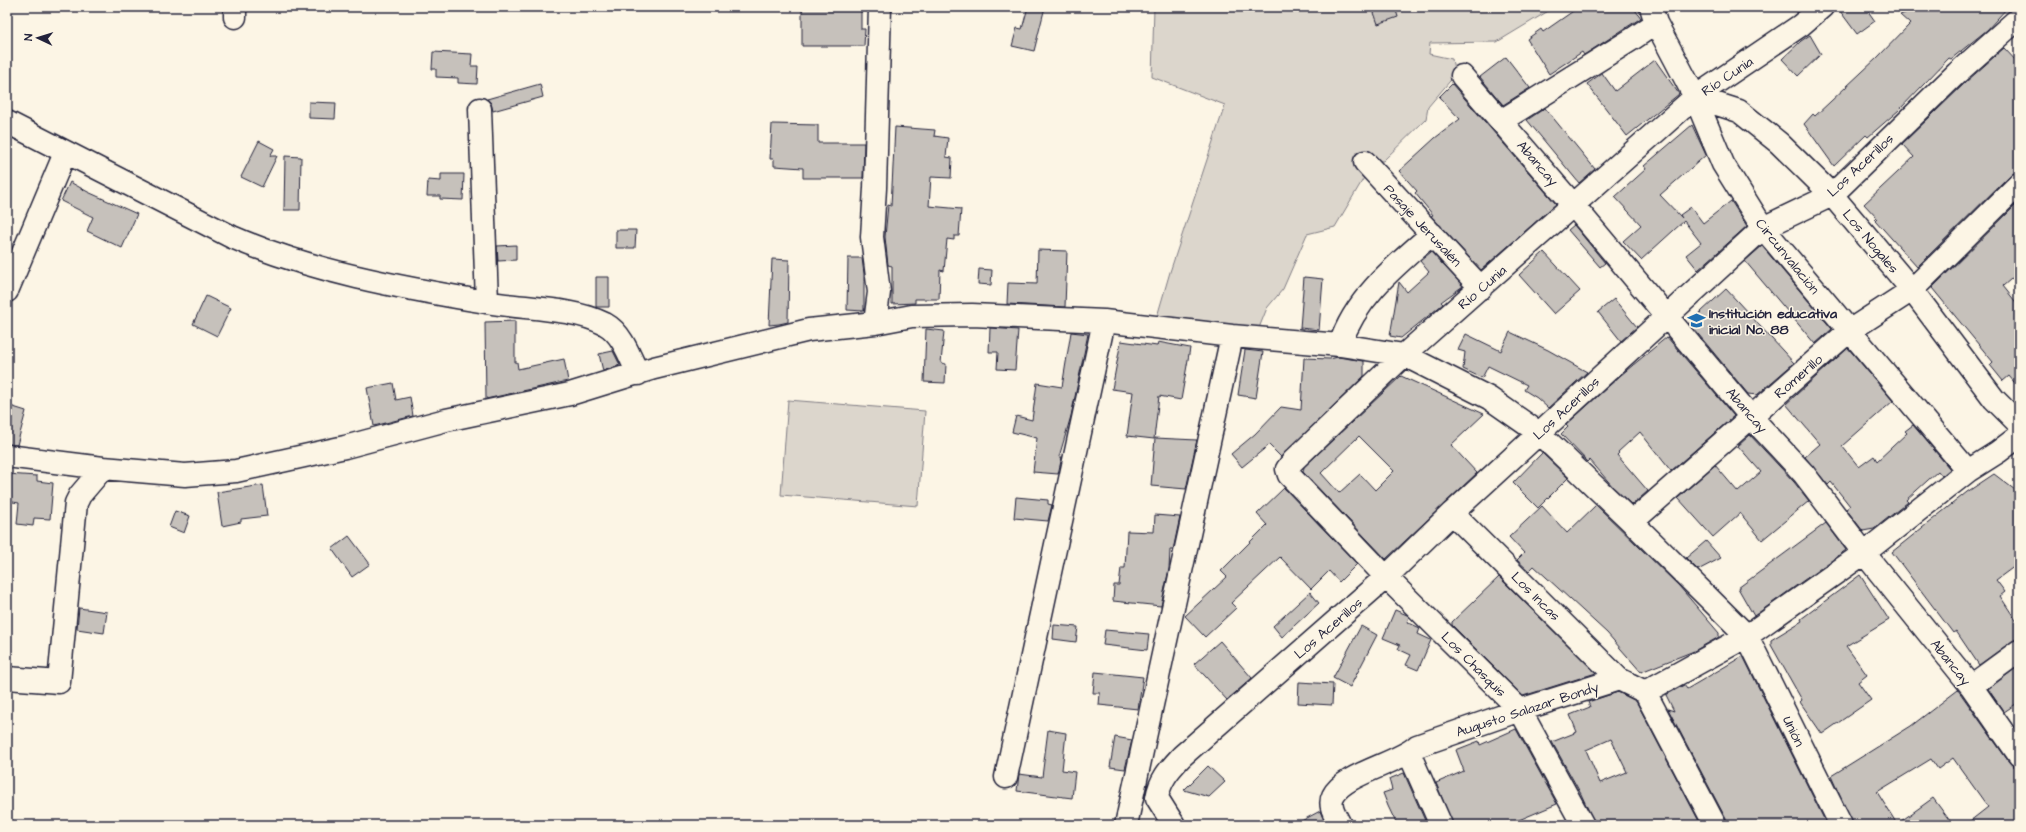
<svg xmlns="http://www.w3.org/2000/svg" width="2026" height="832" viewBox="0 0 2026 832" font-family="'Architects Daughter',sans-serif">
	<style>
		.green { fill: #dcd6cc; stroke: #7f7c84 }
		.building { fill: #c6c1bb; stroke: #22223b; fill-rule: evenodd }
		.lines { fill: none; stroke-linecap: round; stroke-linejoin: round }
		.minor-casing { stroke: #22223b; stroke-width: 25 }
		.minor { stroke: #fcf5e5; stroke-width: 22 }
		.labels { text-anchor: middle; stroke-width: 3; stroke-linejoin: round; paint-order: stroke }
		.street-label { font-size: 14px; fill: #22223b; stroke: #fcf5e5 }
		.poi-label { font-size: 14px; font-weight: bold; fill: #22223b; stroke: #fcf5e5; text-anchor: start }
	</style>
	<rect width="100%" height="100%" fill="#fcf5e5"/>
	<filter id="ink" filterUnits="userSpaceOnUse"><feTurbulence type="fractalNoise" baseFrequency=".025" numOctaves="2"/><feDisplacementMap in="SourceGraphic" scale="8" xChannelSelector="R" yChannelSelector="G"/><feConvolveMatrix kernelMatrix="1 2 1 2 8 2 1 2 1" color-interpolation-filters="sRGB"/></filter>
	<g filter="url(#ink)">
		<!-- green -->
		<path class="green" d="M 1154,7 L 1555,7 L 1497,42 L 1430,43 L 1429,54 L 1452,59 L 1455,75 L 1428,107 L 1426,119 L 1383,161 L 1362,159 L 1365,176 L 1335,227 L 1307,234 L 1283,289 L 1267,308 L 1255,338 L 1154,327 L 1170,272 L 1225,105 L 1152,77 Z
			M 788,400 L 925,411 L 918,506 L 781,495 Z"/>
		<!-- building -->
		<path class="building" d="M 802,7 L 861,7 L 861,29 L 865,29 L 864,46 L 802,46 Z
			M 1028,7 L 1045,7 L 1034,51 L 1012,46 L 1017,28 L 1022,29 Z
			M 1372,7 L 1395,7 L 1398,17 L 1378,24 Z
			M 1579,7 L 1633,7 L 1641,18 L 1584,55 L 1582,52 L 1549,74 L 1527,39 L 1541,29 L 1543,32 Z
			M 1837,7 L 1865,7 L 1875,21 L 1857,34 Z
			M 1920,7 L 2008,7 L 1987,30 L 1951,59 L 1949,58 L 1899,110 L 1868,137 L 1866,135 L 1834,166 L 1804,124 L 1813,114 L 1815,116 L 1877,58 L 1910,24 L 1900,15 Z
			M 1810,35 L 1821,54 L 1798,76 L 1782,59 L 1801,41 Z
			M 2004,48 L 2019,64 L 2019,172 L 2010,175 L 1917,267 L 1875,220 L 1877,218 L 1864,204 L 1914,157 L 1902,144 L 1966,82 Z
			M 433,52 L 472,54 L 471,66 L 478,66 L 477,84 L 458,83 L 458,78 L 436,77 L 436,69 L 432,69 Z
			M 1506,57 L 1530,88 L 1503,105 L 1480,77 Z
			M 1655,60 L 1679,94 L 1627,136 L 1587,84 L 1602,73 L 1615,91 Z
			M 540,84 L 543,97 L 493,111 L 491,103 L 487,99 Z
			M 1452,84 L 1556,204 L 1481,270 L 1431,216 L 1433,215 L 1415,193 L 1417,191 L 1399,171 L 1435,138 L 1460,119 L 1439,97 Z
			M 309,102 L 336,103 L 335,119 L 309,118 Z
			M 1545,108 L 1595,169 L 1579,183 L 1527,120 Z
			M 772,124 L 818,125 L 818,143 L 864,143 L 863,178 L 803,178 L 803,168 L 774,166 L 774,159 L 770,159 Z
			M 1692,125 L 1706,155 L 1660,195 L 1682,218 L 1680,215 L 1691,207 L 1703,223 L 1731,201 L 1747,226 L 1698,270 L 1686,255 L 1701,243 L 1684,221 L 1641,260 L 1623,241 L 1641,225 L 1615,197 L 1646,169 L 1644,166 Z
			M 895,127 L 935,130 L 934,136 L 948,138 L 946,157 L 952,158 L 951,178 L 931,177 L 929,206 L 961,209 L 959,236 L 954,236 L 954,240 L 947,239 L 944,271 L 940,270 L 939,299 L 915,299 L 915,303 L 892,304 L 892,266 L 888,265 L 885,237 L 888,205 L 891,206 Z
			M 259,141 L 274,149 L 270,156 L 277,156 L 262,187 L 241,177 Z
			M 285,156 L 301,157 L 300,210 L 284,210 Z
			M 441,174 L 464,174 L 463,200 L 440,199 L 440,196 L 427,196 L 428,180 L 441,181 Z
			M 70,182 L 88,192 L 137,214 L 122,248 L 87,231 L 93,217 L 61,201 Z
			M 2019,202 L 2019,272 L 2003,286 L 2019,306 L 2019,388 L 2009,376 L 2003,381 L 1990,365 L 1993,362 L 1932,288 Z
			M 1574,225 L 1605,263 L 1600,267 L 1568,230 Z
			M 616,230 L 636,230 L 635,248 L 616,248 Z
			M 516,245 L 516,260 L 498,261 L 497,246 Z
			M 1762,246 L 1832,329 L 1815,344 L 1745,261 Z
			M 1038,250 L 1067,251 L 1065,307 L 1007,304 L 1008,283 L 1037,284 Z
			M 1431,252 L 1463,286 L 1441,302 L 1443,304 L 1401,338 L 1390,336 L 1399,282 L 1407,292 L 1429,272 L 1420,261 Z
			M 1544,252 L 1580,291 L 1554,314 L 1519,275 Z
			M 848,258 L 862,258 L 864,274 L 864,311 L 847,310 Z
			M 772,259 L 789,260 L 788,322 L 779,324 L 769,325 Z
			M 979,269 L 992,270 L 991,285 L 978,284 Z
			M 596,277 L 609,277 L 609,307 L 596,307 Z
			M 1304,277 L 1323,279 L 1319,330 L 1300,328 Z
			M 1726,289 L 1794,363 L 1757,395 L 1748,394 L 1689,323 Z
			M 206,296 L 231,308 L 217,336 L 193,324 Z
			M 1614,299 L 1637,327 L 1621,341 L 1598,312 Z
			M 515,321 L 515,362 L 517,362 L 518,369 L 564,359 L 568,381 L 486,399 L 485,322 Z
			M 990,328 L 1018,330 L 1015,370 L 997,369 L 998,352 L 989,352 Z
			M 926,329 L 944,331 L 941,363 L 946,364 L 945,383 L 924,382 Z
			M 1071,332 L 1088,334 L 1071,416 L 1059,457 L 1062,457 L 1058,474 L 1033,472 L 1037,438 L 1012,432 L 1016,416 L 1032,420 L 1037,383 L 1062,387 Z
			M 1510,332 L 1548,350 L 1587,372 L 1548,408 L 1537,398 L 1524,390 L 1527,385 L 1488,366 L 1482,378 L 1463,369 L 1465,352 L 1458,350 L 1466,334 L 1501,351 Z
			M 1667,337 L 1734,416 L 1671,471 L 1640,432 L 1618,452 L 1619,453 L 1617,455 L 1648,491 L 1632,505 L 1613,487 L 1590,460 L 1588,462 L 1561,434 L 1568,427 L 1566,425 L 1621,375 Z
			M 1121,341 L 1157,346 L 1158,342 L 1190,348 L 1181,400 L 1159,396 L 1154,439 L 1127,436 L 1133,392 L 1112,389 Z
			M 1848,348 L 1893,401 L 1842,446 L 1859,467 L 1874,456 L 1877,461 L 1907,433 L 1905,431 L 1913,425 L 1950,469 L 1942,476 L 1938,471 L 1906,500 L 1908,502 L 1874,529 L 1863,531 L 1846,509 L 1850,506 L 1831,482 L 1828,485 L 1805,457 L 1820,444 L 1786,404 Z
			M 1245,350 L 1263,352 L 1256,398 L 1238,395 Z
			M 613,351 L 620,365 L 603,371 L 599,354 Z
			M 1338,357 L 1364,361 L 1364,376 L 1281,457 L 1269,445 L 1242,467 L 1231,454 L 1255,434 L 1281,407 L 1301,410 L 1304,358 L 1330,359 Z
			M 1401,376 L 1484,414 L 1451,445 L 1477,473 L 1386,559 L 1303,472 L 1304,467 ZM 1359,436 L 1394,471 L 1375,490 L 1360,474 L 1339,493 L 1321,473 Z
			M 393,383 L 396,400 L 410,397 L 413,416 L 374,426 L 367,388 Z
			M 7,405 L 26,411 L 17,445 L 7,444 Z
			M 1750,435 L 1794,482 L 1809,501 L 1762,540 L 1740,513 L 1713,537 L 1678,498 L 1715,465 L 1738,492 L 1761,472 L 1738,446 Z
			M 1155,438 L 1197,440 L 1186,489 L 1151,486 Z
			M 1542,453 L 1568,478 L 1538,508 L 1513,483 Z
			M 7,474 L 37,476 L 37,481 L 53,483 L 50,519 L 34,518 L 33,526 L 17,524 L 19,503 L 7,501 Z
			M 1994,474 L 2019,493 L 2019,563 L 1996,580 L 2005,592 L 2000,596 L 2019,625 L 2019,639 L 2012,641 L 1979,665 L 1956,631 L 1953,633 L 1892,552 L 1967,492 Z
			M 263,485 L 267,516 L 241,519 L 241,522 L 222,526 L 217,492 Z
			M 1284,488 L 1357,564 L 1339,582 L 1329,571 L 1311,589 L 1280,557 L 1231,603 L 1236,608 L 1205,637 L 1185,616 L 1227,577 L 1221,571 L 1267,525 L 1257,514 Z
			M 1016,497 L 1048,500 L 1048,504 L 1052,505 L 1048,521 L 1014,518 Z
			M 1596,505 L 1679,586 L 1719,633 L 1719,637 L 1694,651 L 1641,672 L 1607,633 L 1534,566 L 1529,571 L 1517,560 L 1524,553 L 1509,537 L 1542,506 L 1567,533 Z
			M 175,511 L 190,516 L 184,533 L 169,527 Z
			M 1155,515 L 1180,517 L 1173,550 L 1170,550 L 1169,569 L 1161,606 L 1113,601 L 1114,585 L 1119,585 L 1121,568 L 1125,568 L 1127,531 L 1154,532 Z
			M 1826,523 L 1846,550 L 1754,616 L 1738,588 Z
			M 349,536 L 370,564 L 352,577 L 332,549 Z
			M 1706,541 L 1721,558 L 1698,570 L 1686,558 Z
			M 1860,575 L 1889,620 L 1846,646 L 1867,675 L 1858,682 L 1871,700 L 1822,734 L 1800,702 L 1802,700 L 1771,645 L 1771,640 L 1802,621 L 1801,619 Z
			M 1499,577 L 1596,673 L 1523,696 L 1452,625 L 1452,622 Z
			M 1310,592 L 1319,603 L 1282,637 L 1273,626 Z
			M 79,608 L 107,612 L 104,633 L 77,629 Z
			M 1395,610 L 1407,615 L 1409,617 L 1407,622 L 1420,628 L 1418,634 L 1431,640 L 1418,670 L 1406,665 L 1411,655 L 1398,649 L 1400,645 L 1383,638 Z
			M 1054,625 L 1078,627 L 1076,642 L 1053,639 Z
			M 1361,626 L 1377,635 L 1350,687 L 1333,678 Z
			M 1105,630 L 1149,634 L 1147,650 L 1103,645 Z
			M 1220,641 L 1252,678 L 1227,700 L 1194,664 Z
			M 1743,656 L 1827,825 L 1727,825 L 1726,819 L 1668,709 L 1674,711 L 1666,695 L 1684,685 L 1687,689 Z
			M 2019,666 L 2019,702 L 2004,712 L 1988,689 Z
			M 1095,672 L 1143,677 L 1138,709 L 1099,705 L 1100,693 L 1093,693 Z
			M 1299,682 L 1333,684 L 1332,705 L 1298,703 Z
			M 1958,690 L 2009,762 L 2013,766 L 2019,767 L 2019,817 L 2009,825 L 1965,825 L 1988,807 L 1953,758 L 1938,769 L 1931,759 L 1877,792 L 1897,824 L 1933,798 L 1953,825 L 1853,825 L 1831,776 L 1911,726 Z
			M 1618,692 L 1636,701 L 1701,825 L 1595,825 L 1581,794 L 1552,742 L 1577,732 L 1570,715 L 1590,707 L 1588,702 ZM 1611,739 L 1627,772 L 1600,783 L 1586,750 Z
			M 1516,729 L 1557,804 L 1507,825 L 1453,825 L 1436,783 L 1464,771 L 1456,750 L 1479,741 L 1480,745 Z
			M 1048,730 L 1066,733 L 1062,770 L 1075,772 L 1072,798 L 1017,791 L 1019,774 L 1042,777 Z
			M 1115,737 L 1132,740 L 1125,769 L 1110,767 Z
			M 1208,766 L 1225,782 L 1209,797 L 1184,790 Z
			M 1404,773 L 1427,825 L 1397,825 L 1388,806 L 1383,793 L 1392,790 L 1389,779 Z
			M 1320,811 L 1325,823 L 1322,825 L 1294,825 Z"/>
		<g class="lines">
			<defs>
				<path id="minor" d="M 235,7 L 235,17
					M 1651,7 L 1656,23 L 1695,97 L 1739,111 L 1779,143 L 1832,195 L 1912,290 L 1994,399 L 2019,424
					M 1462,76 L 1574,206 L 1751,417 L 1804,474 L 1864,553 L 1971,686 L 2019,755
					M 1695,97 L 1723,164 L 1763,228 L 1968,471
					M 480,109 L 487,302
					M 1501,121 L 1634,38 L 1656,23
					M 7,122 L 232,237 C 310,271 402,288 486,302 C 523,309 571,307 605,324 C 622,333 630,357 638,374
					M 1365,162 L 1481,288
					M 7,291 L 65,153
					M 875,323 L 879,292 L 872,237 L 875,188 L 880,7
					M 1340,345 C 1355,298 1395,266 1432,234
					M 7,456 L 103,468 L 185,475 L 236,471 L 345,447 L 446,420 L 570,394 L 654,368 L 809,330 L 875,323 L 912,316 L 972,315 L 1104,321 L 1232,336 L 1340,345 L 1404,355 L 1489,398 L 1539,433 L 1632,522 L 1747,636 L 1841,825
					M 1452,513 L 1619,679
					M 1632,522 L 1849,331 L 1912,290 L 2019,184
					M 7,678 L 59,682 L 76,503 L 80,495 L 103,468
					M 1971,686 L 2019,651
					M 1645,692 L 1715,825
					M 1409,753 L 1441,825
					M 1006,777 L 1104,321
					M 1126,825 L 1232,336
					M 1174,825 L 1157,798 C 1160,779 1170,769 1182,756 L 1386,577 L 1452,513 L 1763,228 L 1832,195 L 1957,73 L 2019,18
					M 1340,825 C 1336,816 1328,806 1333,796 C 1343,774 1399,763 1417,746 L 1520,710 L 1619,679 L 1645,692 L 1747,636 L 1864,553 L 1968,471 L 1998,452 L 2019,436
					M 1583,825 L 1520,710 L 1386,577 L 1289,475 L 1287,469 L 1293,461 L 1404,355 L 1695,97 L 1801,25 L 1822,7"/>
			</defs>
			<!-- minor casing -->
			<use href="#minor" class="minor-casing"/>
			<!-- minor -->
			<use href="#minor" class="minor"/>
		</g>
	</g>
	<!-- icons -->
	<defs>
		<symbol id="school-bare" viewBox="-9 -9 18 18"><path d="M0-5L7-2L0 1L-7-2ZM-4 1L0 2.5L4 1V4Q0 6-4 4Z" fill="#1f6fb2" stroke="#fcf5e5" stroke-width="2.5" paint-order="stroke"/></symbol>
	</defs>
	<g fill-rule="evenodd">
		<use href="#school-bare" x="1684" y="308" width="25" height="25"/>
	</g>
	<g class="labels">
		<!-- street labels -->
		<g class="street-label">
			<text transform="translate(1727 76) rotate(-34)" y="5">Río Cunia</text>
			<text transform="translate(1538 163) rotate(49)" y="5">Abancay</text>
			<text transform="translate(1860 165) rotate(-43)" y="5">Los Acerillos</text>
			<text transform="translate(1423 225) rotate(47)" y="5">Pasaje Jerusalén</text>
			<text transform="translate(1871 241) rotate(50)" y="5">Los Nogales</text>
			<text transform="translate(1788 256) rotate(51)" y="5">Circunvalación</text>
			<text transform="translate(1482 287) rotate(-41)" y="5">Río Cunia</text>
			<text transform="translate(1798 376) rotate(-41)" y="5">Romerillo</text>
			<text transform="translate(1566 408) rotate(-43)" y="5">Los Acerillos</text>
			<text transform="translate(1747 410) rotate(49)" y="5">Abancay</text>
			<text transform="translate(1536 596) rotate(45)" y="5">Los Incas</text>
			<text transform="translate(1328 628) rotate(-41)" y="5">Los Acerillos</text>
			<text transform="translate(1951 662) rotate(51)" y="5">Abancay</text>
			<text transform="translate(1474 664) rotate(45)" y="5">Los Chasquis</text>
			<text transform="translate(1527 709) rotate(-18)" y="5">Augusto Salazar Bondy</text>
			<text transform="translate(1794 731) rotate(64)" y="5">Unión</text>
		</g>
		<!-- poi labels -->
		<g class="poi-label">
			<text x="1709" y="318">Institución educativa<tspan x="1709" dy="16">inicial No. 88</tspan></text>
		</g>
	</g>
	<!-- margin -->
	<rect width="2026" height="832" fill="none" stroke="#fcf5e5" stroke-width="24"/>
	<rect x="12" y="12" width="2002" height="808" fill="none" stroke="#22223b" stroke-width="1.5" filter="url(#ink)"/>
	<!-- north arrow -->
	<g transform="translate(38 38) rotate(274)" stroke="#fcf5e5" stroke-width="3" paint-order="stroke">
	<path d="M0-3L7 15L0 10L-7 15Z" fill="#22223b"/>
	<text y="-6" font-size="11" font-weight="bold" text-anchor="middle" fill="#22223b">N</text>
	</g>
</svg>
